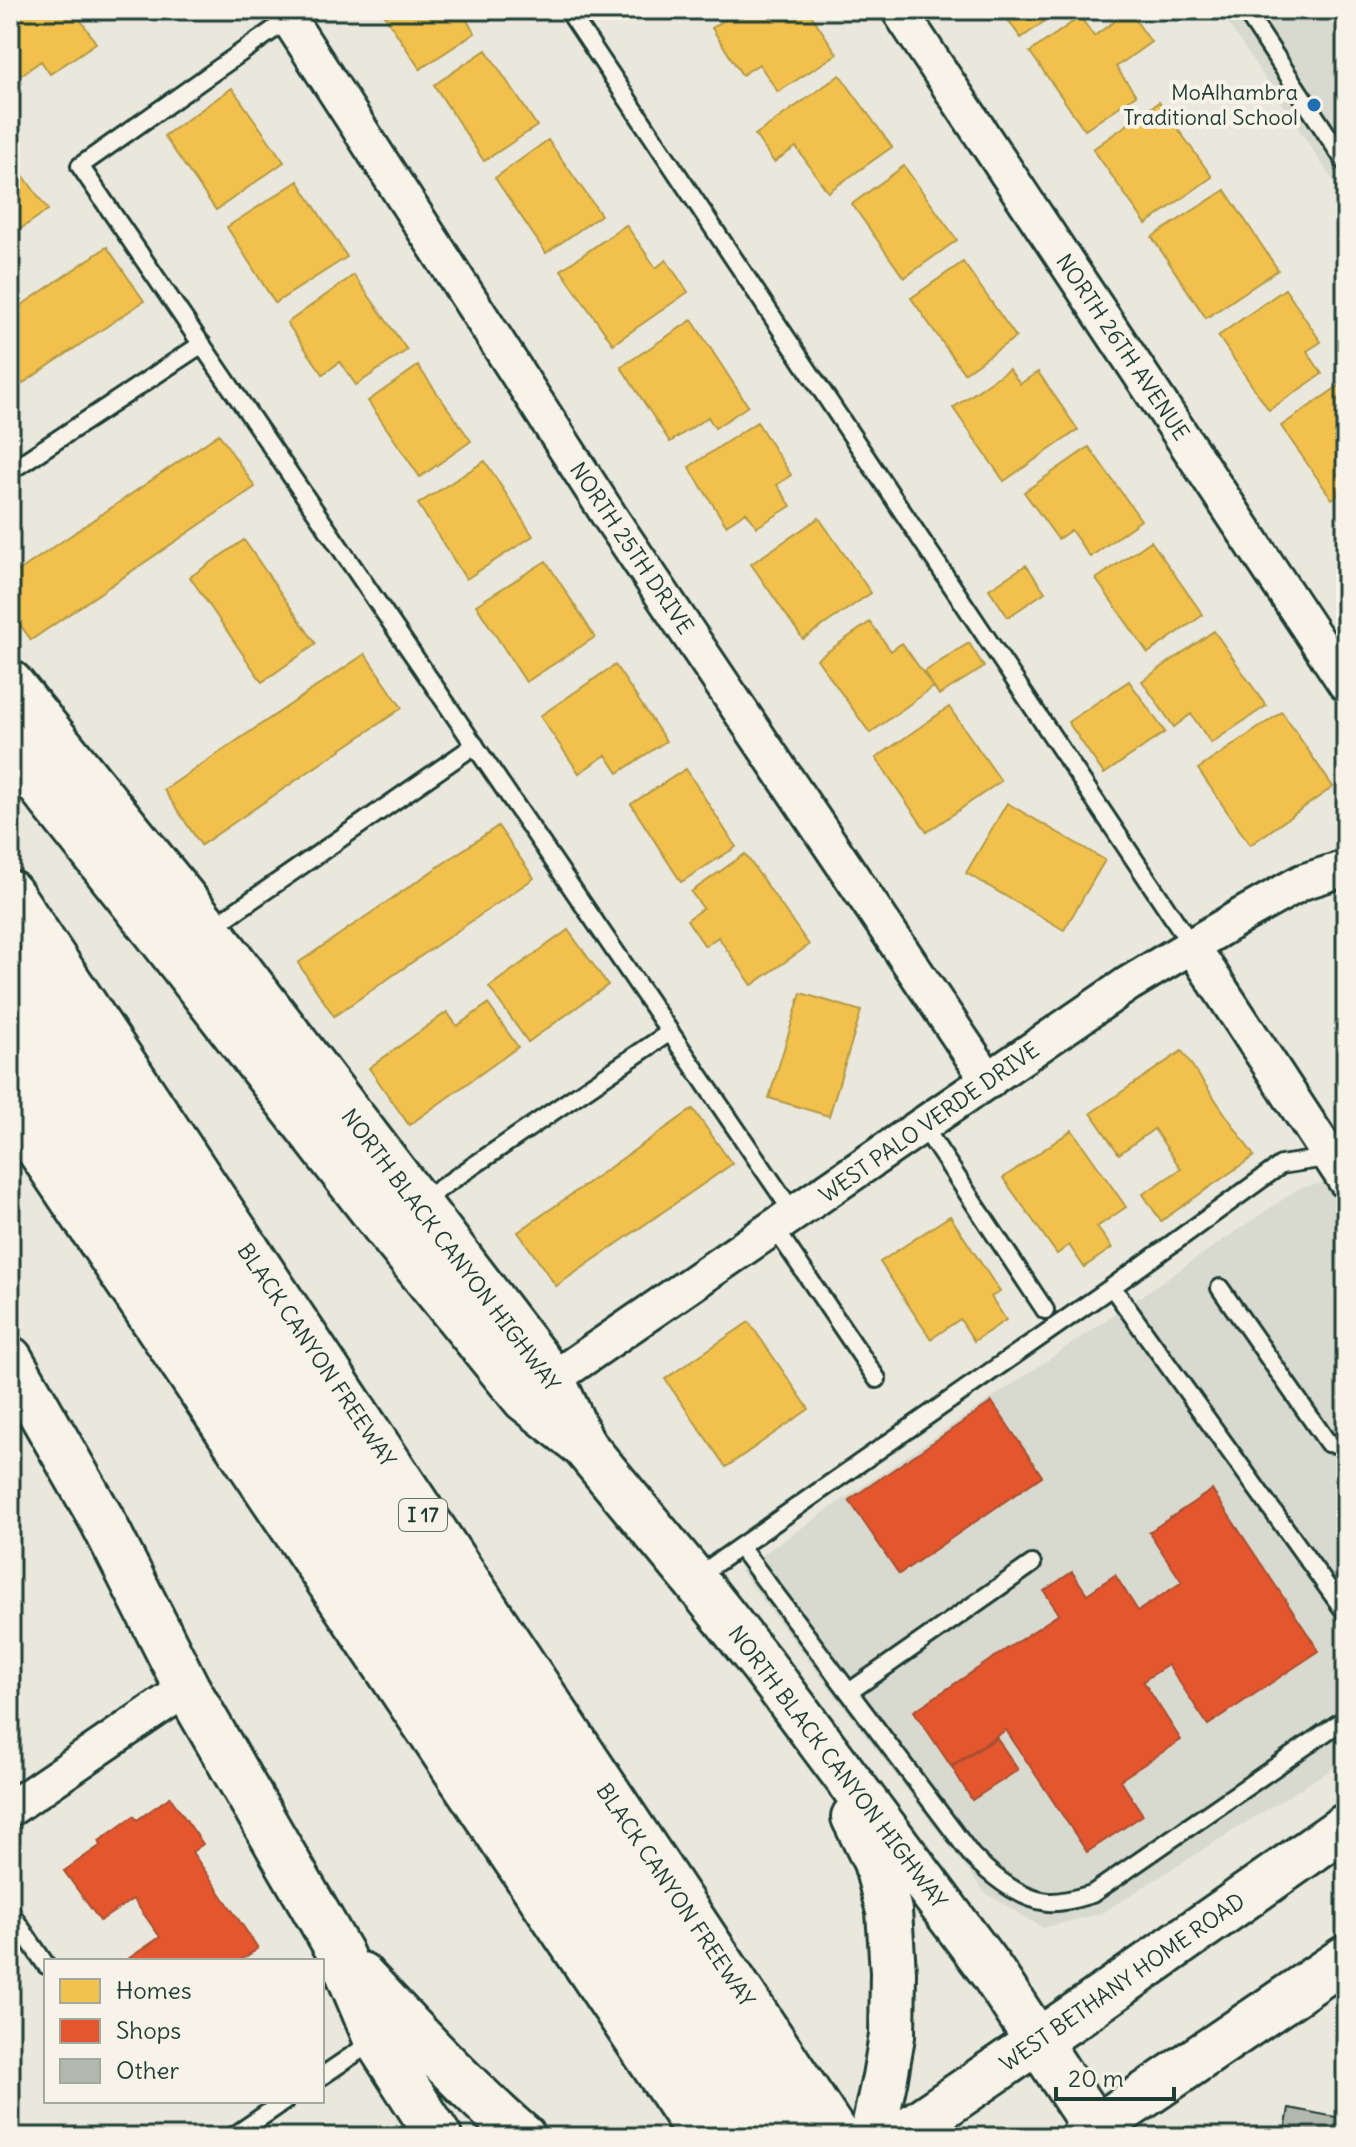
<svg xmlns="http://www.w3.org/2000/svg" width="1356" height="2147" viewBox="0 0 1356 2147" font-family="Delius,sans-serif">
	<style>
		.built { fill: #d9dacf }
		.homes { fill: #f2c14e; stroke: #b39946; stroke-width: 2 }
		.shops { fill: #e4572e; stroke: #a94f30; stroke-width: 2 }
		.building { fill: #b2b8ae; stroke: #1f3d34; stroke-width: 2 }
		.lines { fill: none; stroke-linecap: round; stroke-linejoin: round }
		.service-casing { stroke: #1f3d34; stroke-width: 22 }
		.minor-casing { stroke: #1f3d34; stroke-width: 40 }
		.secondary-casing { stroke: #1f3d34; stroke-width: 50 }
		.motorway-casing { stroke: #1f3d34; stroke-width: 50 }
		.service { stroke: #f7f3e8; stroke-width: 16 }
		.minor { stroke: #f7f3e8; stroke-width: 34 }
		.secondary { stroke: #f7f3e8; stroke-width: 44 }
		.motorway { stroke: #f7f3e8; stroke-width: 44 }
		.poi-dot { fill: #1f6fb2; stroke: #f7f3e8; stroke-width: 3 }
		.labels { text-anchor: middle; stroke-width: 8; stroke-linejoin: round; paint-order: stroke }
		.shield { fill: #f7f3e8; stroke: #60746a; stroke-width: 2 }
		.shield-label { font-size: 20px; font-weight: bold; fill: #1f3d34 }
		.poi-label { font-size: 22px; fill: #1f3d34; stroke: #f7f3e8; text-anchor: end }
		.street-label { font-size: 22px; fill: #1f3d34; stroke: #f7f3e8 }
	</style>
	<rect width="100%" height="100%" fill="#eae8dd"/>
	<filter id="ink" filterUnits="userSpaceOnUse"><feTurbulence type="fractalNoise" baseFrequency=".0125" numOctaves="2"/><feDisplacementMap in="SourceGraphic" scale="16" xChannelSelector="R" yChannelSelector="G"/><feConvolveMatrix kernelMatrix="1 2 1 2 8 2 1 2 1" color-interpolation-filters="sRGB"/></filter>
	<g filter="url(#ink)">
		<!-- built -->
		<path class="built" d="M 1219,10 L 1346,10 L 1346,200 Z
			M 1346,1177 L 1346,1760 L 1102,1913 L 1043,1928 L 985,1893 L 740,1570 L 1298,1189 Z"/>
		<!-- homes -->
		<path class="homes" d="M 10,10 L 74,10 L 96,43 L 50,74 L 41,61 L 11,82 Z
			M 98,10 L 117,10 L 104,19 Z
			M 381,10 L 460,10 L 475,33 L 420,69 Z
			M 740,10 L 808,10 L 837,54 L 778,92 L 759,64 L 742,75 L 712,28 Z
			M 1001,10 L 1061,10 L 1021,38 Z
			M 1129,11 L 1151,42 L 1116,67 L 1136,95 L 1085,130 L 1030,52 L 1080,17 L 1094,36 Z
			M 486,50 L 537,126 L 484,161 L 434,85 Z
			M 840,75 L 892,147 L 828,192 L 796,147 L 774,162 L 755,135 Z
			M 232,88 L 284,162 L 216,210 L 164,136 Z
			M 1159,102 L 1212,177 L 1146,224 L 1093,149 Z
			M 548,140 L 601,215 L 546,253 L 495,178 Z
			M 10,157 L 48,210 L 10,236 Z
			M 904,166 L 957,240 L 904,278 L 852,204 Z
			M 298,181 L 347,257 L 275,303 L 227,227 Z
			M 1225,190 L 1278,270 L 1206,318 L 1152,237 Z
			M 626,225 L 656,268 L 666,260 L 688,292 L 613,344 L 561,270 Z
			M 107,247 L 144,301 L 10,392 L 10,313 Z
			M 963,262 L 1016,337 L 964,373 L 911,298 Z
			M 354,275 L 407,350 L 356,385 L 340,362 L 323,374 L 287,323 Z
			M 1285,289 L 1321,342 L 1307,351 L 1322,374 L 1269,410 L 1218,336 Z
			M 692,320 L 748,406 L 715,428 L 708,417 L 670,442 L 621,367 Z
			M 418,366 L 471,441 L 420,477 L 368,401 Z
			M 1009,369 L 1020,384 L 1038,372 L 1078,430 L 1004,481 L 953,408 Z
			M 1346,381 L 1346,490 L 1332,499 L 1281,426 Z
			M 757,422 L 791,475 L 777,485 L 791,506 L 757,527 L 746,512 L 726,525 L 689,467 Z
			M 219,434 L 255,487 L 31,640 L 10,610 L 10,577 Z
			M 1089,447 L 1141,520 L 1090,557 L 1071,530 L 1058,539 L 1024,492 Z
			M 485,461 L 533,536 L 466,579 L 418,504 Z
			M 819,518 L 871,593 L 803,639 L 751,564 Z
			M 244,540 L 316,644 L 262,682 L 190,577 Z
			M 1151,541 L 1203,615 L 1148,653 L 1096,579 Z
			M 546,561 L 595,637 L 526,682 L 476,605 Z
			M 1026,565 L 1045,592 L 1008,617 L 989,589 Z
			M 870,622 L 891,651 L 902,643 L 933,687 L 870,733 L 817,659 Z
			M 1214,631 L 1266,706 L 1211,743 L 1191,714 L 1174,727 L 1142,681 Z
			M 969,643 L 984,667 L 939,695 L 924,672 Z
			M 365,654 L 402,708 L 201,845 L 164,790 Z
			M 615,665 L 666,741 L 618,773 L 606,755 L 579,773 L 540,716 Z
			M 1129,681 L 1165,732 L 1104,774 L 1068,722 Z
			M 949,707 L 1001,781 L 927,832 L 876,758 Z
			M 1282,712 L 1333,787 L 1250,845 L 1198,769 Z
			M 686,769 L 736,847 L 681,882 L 631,804 Z
			M 1007,803 L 1105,860 L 1064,930 L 966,873 Z
			M 498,826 L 534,878 L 334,1016 L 298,963 Z
			M 745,854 L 809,945 L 752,985 L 718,937 L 705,946 L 687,920 L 703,908 L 691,892 Z
			M 568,930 L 608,985 L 528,1042 L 489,987 Z
			M 801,993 L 861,1011 L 829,1116 L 769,1098 Z
			M 488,1004 L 518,1047 L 409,1125 L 369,1068 L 447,1012 L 457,1026 Z
			M 1346,1022 L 1346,1045 L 1338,1042 Z
			M 1182,1051 L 1254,1156 L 1161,1221 L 1143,1194 L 1181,1169 L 1154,1129 L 1119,1154 L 1091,1113 Z
			M 693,1109 L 732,1164 L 556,1286 L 518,1232 Z
			M 1072,1130 L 1126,1207 L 1097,1227 L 1112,1248 L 1084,1267 L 1069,1245 L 1057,1254 L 1003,1178 Z
			M 950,1216 L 1000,1292 L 991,1297 L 1006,1320 L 974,1341 L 960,1319 L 931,1339 L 880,1262 Z
			M 749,1322 L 809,1409 L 726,1467 L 665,1379 Z"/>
		<!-- shops -->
		<path class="shops" d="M 992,1402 L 1042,1476 L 899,1574 L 849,1500 Z
			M 1212,1490 L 1319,1651 L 1208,1725 L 1168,1665 L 1143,1681 L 1181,1740 L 1120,1780 L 1143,1815 L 1087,1852 L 1006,1730 L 951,1766 L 914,1711 L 1059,1614 L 1044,1591 L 1072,1572 L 1087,1594 L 1115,1575 L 1138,1611 L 1182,1582 L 1149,1532 Z
			M 997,1738 L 1018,1770 L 972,1800 L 952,1767 Z
			M 170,1797 L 203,1844 L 192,1852 L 258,1948 L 240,1961 L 125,1961 L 160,1937 L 133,1899 L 100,1921 L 64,1871 L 101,1845 L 99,1841 L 134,1816 L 137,1820 Z"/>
		<!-- building -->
		<path class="building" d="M 1289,2108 L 1346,2119 L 1346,2137 L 1284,2137 Z"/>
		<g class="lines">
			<defs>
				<path id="service" d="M 568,10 L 1192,946
					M 1245,10 L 1346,163
					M 290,18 L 80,166 L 794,1214
					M 10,471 L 202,344
					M 210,929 L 475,745
					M 923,1126 L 1045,1310
					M 420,1202 L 670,1032
					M 774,1227 L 877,1379
					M 1112,1287 L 1346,1613
					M 1220,1288 L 1328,1443 L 1346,1445
					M 740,1547 L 972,1856 C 992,1876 1019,1899 1048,1902 C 1063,1903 1078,1898 1092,1894 L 1346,1718
					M 695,1578 L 1112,1287 L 1281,1165 L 1332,1157
					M 849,1692 L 1032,1564
					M 10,1912 L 46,1965
					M 322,2076 L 375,2040
					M 232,2137 L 285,2101"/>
				<path id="minor" d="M 283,10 L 610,517 L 989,1081
					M 899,10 L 1346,684
					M 1192,946 L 1346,1181
					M 531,1394 L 1128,984 L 1243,915 L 1302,882 L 1346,868
					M 10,1809 L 187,1688"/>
				<path id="secondary" d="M 10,683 L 209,930 L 552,1379 L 583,1445 L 694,1579 L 764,1667 L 992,1972 L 1101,2137
					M 10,1359 L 102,1520 L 187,1688 L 340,1953 L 376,2039 L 439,2137
					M 854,1817 L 876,1862 L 889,1911 L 893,1972 L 892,2036 L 885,2077 L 872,2137
					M 361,1975 C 413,2031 465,2087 523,2137
					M 898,2137 L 1091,2005 L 1346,1826
					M 1083,2137 L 1346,1958"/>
				<path id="motorway" d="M 10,748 L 158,934 L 386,1228 L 525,1399 L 583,1445
					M 10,893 L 837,2137
					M 10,970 L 788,2137
					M 10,1033 L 491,1754 L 749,2137
					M 10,1106 L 702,2137"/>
			</defs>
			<!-- service casing -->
			<use href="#service" class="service-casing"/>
			<!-- minor casing -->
			<use href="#minor" class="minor-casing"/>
			<!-- secondary casing -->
			<use href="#secondary" class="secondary-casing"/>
			<!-- motorway casing -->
			<use href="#motorway" class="motorway-casing"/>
			<!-- service -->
			<use href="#service" class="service"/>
			<!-- minor -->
			<use href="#minor" class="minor"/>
			<!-- secondary -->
			<use href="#secondary" class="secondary"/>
			<!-- motorway -->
			<use href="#motorway" class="motorway"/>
		</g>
	</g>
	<!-- markers -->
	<circle class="poi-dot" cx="1314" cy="105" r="8"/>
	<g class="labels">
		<!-- shield labels -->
		<rect class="shield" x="399" y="1499" width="48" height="32" rx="6"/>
		<g class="shield-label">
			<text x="423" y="1522">I 17</text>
		</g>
		<!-- poi labels -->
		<g class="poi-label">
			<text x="1298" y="100">MoAlhambra<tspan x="1298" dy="25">Traditional School</tspan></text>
		</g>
		<!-- street labels -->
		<g class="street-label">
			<text transform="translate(1123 347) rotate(56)" y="8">NORTH 26TH AVENUE</text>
			<text transform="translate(632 548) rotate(56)" y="8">NORTH 25TH DRIVE</text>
			<text transform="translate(929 1122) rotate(-35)" y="8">WEST PALO VERDE DRIVE</text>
			<text transform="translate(451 1250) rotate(53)" y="8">NORTH BLACK CANYON HIGHWAY</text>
			<text transform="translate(317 1355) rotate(56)" y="8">BLACK CANYON FREEWAY</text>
			<text transform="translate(838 1767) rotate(53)" y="8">NORTH BLACK CANYON HIGHWAY</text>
			<text transform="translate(676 1895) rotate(56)" y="8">BLACK CANYON FREEWAY</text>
			<text transform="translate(1122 1982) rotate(-35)" y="8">WEST BETHANY HOME ROAD</text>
		</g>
	</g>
	<!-- margin -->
	<rect width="1356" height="2147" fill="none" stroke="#f7f3e8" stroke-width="40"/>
	<rect x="20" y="20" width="1316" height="2107" fill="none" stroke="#1f3d34" stroke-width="3" filter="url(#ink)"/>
	<!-- legend -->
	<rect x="44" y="1959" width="280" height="144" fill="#f7f3e8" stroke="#a1aaa0" stroke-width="2"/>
	<rect x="60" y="1979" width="40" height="24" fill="#f2c14e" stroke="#a1aaa0" stroke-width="2"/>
	<text x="116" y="1999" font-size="24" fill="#1f3d34">Homes</text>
	<rect x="60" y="2019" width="40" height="24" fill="#e4572e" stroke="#a1aaa0" stroke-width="2"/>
	<text x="116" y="2039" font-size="24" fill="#1f3d34">Shops</text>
	<rect x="60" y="2059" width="40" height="24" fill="#b2b8ae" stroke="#a1aaa0" stroke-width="2"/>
	<text x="116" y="2079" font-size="24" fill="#1f3d34">Other</text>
	<!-- scale -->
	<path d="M1056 2087v12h118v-12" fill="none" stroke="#1f3d34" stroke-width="4"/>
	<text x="1068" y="2087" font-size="24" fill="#1f3d34" stroke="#f7f3e8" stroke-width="6" paint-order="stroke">20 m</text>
</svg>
